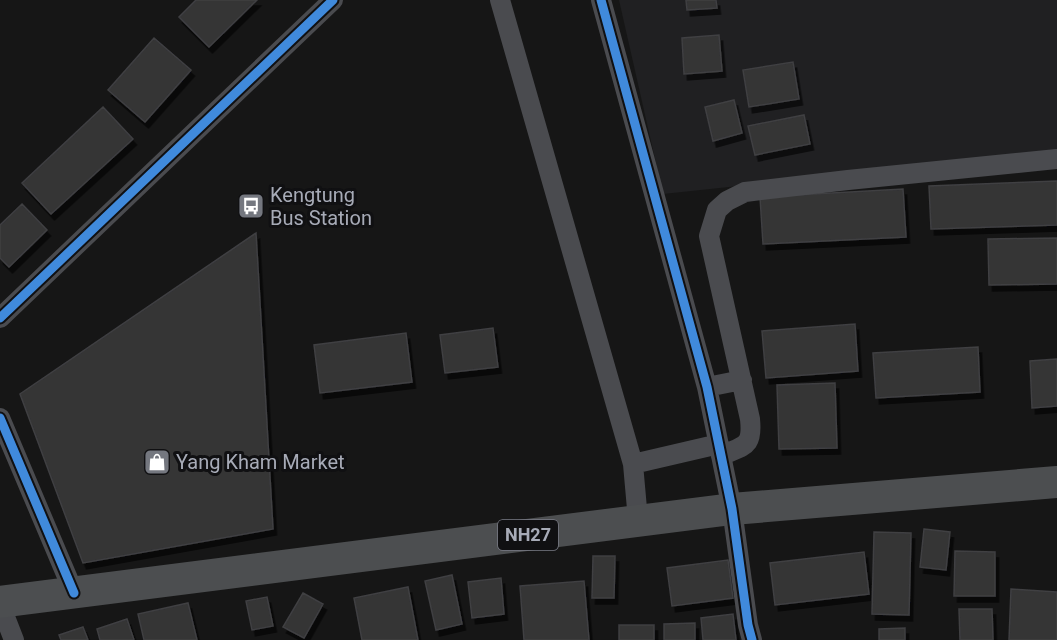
<svg xmlns="http://www.w3.org/2000/svg" width="1057" height="640" viewBox="0 0 1057 640" font-family="Roboto,sans-serif">
	<style>
		.built { fill: #202022 }
		.building { fill: #343435; stroke: #3f3f42; stroke-width: 1.5; filter: url(#shadow) }
		.lines { fill: none; stroke-linecap: round; stroke-linejoin: round }
		.minor { stroke: #4a4b4f; stroke-width: 20 }
		.trunk { stroke: #4c4e50; stroke-width: 32 }
		.cycleway-casing { stroke: #101012; stroke-width: 13 }
		.cycleway { stroke: #408adc; stroke-width: 9 }
		.labels { text-anchor: middle; stroke-width: 6; stroke-linejoin: round; paint-order: stroke }
		.shield { fill: #101012; stroke: #7a7c86; stroke-width: 1.5 }
		.shield-label { font-size: 18px; font-weight: bold; fill: #a7abb7 }
		.poi-label { font-size: 20px; fill: #a7abb7; stroke: #101012; text-anchor: start }
	</style>
	<defs>
		<filter id="shadow"><feDropShadow dx="3.5" dy="6" stdDeviation="0" flood-color="#0009"/></filter>
	</defs>
	<rect width="100%" height="100%" fill="#161616"/>
	<!-- built -->
	<path class="built" d="M 619,0 L 1057,0 L 1057,152 L 663,194 Z"/>
	<!-- building -->
	<path class="building" d="M 196,0 L 257,0 L 209,47 L 179,17 Z
		M 686,0 L 716,0 L 717,8 L 687,10 Z
		M 719,35 L 722,71 L 684,74 L 682,38 Z
		M 154,38 L 191,70 L 145,122 L 108,90 Z
		M 793,62 L 799,99 L 749,107 L 743,70 Z
		M 734,100 L 742,133 L 713,141 L 705,107 Z
		M 103,107 L 133,139 L 51,214 L 22,183 Z
		M 804,115 L 810,144 L 755,155 L 748,126 Z
		M 1057,181 L 1057,225 L 931,229 L 929,186 Z
		M 903,189 L 906,237 L 763,244 L 760,197 Z
		M 22,204 L 47,230 L 9,267 L 0,258 L 0,225 Z
		M 256,233 L 273,529 L 83,563 L 20,394 Z
		M 1057,238 L 1057,284 L 989,285 L 988,239 Z
		M 855,324 L 858,371 L 766,378 L 762,331 Z
		M 493,328 L 498,367 L 445,373 L 440,335 Z
		M 406,333 L 412,382 L 320,393 L 314,345 Z
		M 978,347 L 980,392 L 876,398 L 873,353 Z
		M 1057,359 L 1057,406 L 1032,408 L 1030,361 Z
		M 835,383 L 837,448 L 779,449 L 777,385 Z
		M 924,529 L 950,532 L 946,570 L 920,567 Z
		M 874,532 L 911,533 L 909,615 L 872,614 Z
		M 955,551 L 995,552 L 995,596 L 954,596 Z
		M 864,552 L 869,594 L 775,605 L 770,563 Z
		M 593,556 L 615,556 L 614,598 L 592,598 Z
		M 728,560 L 733,598 L 672,606 L 667,568 Z
		M 452,575 L 462,624 L 436,630 L 425,581 Z
		M 501,578 L 504,614 L 472,618 L 468,582 Z
		M 584,581 L 589,640 L 524,640 L 520,586 Z
		M 408,587 L 418,640 L 362,640 L 354,598 Z
		M 1011,589 L 1057,592 L 1057,640 L 1009,640 Z
		M 303,593 L 323,604 L 304,638 L 283,627 Z
		M 267,597 L 273,626 L 252,630 L 246,601 Z
		M 188,603 L 197,640 L 144,640 L 138,614 Z
		M 959,609 L 992,609 L 993,640 L 960,640 Z
		M 733,614 L 736,640 L 703,640 L 701,618 Z
		M 127,619 L 134,640 L 100,640 L 97,629 Z
		M 695,623 L 695,640 L 664,640 L 664,624 Z
		M 619,625 L 654,625 L 654,640 L 619,640 Z
		M 83,627 L 88,640 L 61,640 L 59,635 Z
		M 905,628 L 905,640 L 879,640 L 879,629 Z"/>
	<g class="lines">
		<!-- minor -->
		<path class="minor" d="M 500,0 L 633,464 L 638,520
			M 601,0 L 707,387 L 732,509 L 748,625 L 752,640
			M 0,318 L 333,0
			M 707,387 L 742,380
			M 0,418 L 74,593
			M 721,456 C 744,445 753,448 750,419 L 709,236 L 717,210 L 727,201 L 745,192 L 848,180 L 1057,159
			M 633,464 L 719,444
			M 0,604 L 14,640"/>
		<!-- trunk -->
		<path class="trunk" d="M 0,602 L 732,509 L 1057,482"/>
		<defs>
			<path id="cycleway" d="M 601,0 L 707,387 L 732,509 L 748,625 L 752,640
				M 0,318 L 333,0
				M 0,418 L 74,593"/>
		</defs>
		<!-- cycleway casing -->
		<use href="#cycleway" class="cycleway-casing"/>
		<!-- cycleway -->
		<use href="#cycleway" class="cycleway"/>
	</g>
	<!-- icons -->
	<defs>
		<symbol id="bus-square" viewBox="-11 -11 22 22"><rect x="-9" y="-9" width="18" height="18" rx="4" fill="#74777f" stroke="#101012"/><path d="M-5-6H5V4H4V6H2V4H-2V6H-4V4H-5ZM-3.5-4V0h7V-4ZM-3.5 1.2v1.5H-2V1.2ZM2 1.2v1.5H3.5V1.2Z" fill="#fff"/></symbol>
		<symbol id="shop-square" viewBox="-11 -11 22 22"><rect x="-9" y="-9" width="18" height="18" rx="4" fill="#74777f" stroke="#101012"/><path d="M-5-2.5h2.3a2.7 3.5 0 0 1 5.4 0H5L5.5 6h-11ZM-1.5-2.5h3a1.5 2.3 0 0 0-3 0Z" fill="#fff"/></symbol>
	</defs>
	<g fill-rule="evenodd">
		<use href="#bus-square" x="236" y="191" width="30" height="30"/>
		<use href="#shop-square" x="142" y="447" width="30" height="30"/>
	</g>
	<g class="labels">
		<!-- shield labels -->
		<rect class="shield" x="498" y="520" width="60" height="30" rx="4.5"/>
		<g class="shield-label">
			<text x="528" y="541">NH27</text>
		</g>
		<!-- poi labels -->
		<g class="poi-label">
			<text x="270" y="202">Kengtung<tspan x="270" dy="23">Bus Station</tspan></text>
			<text x="176" y="469">Yang Kham Market</text>
		</g>
	</g>
</svg>
